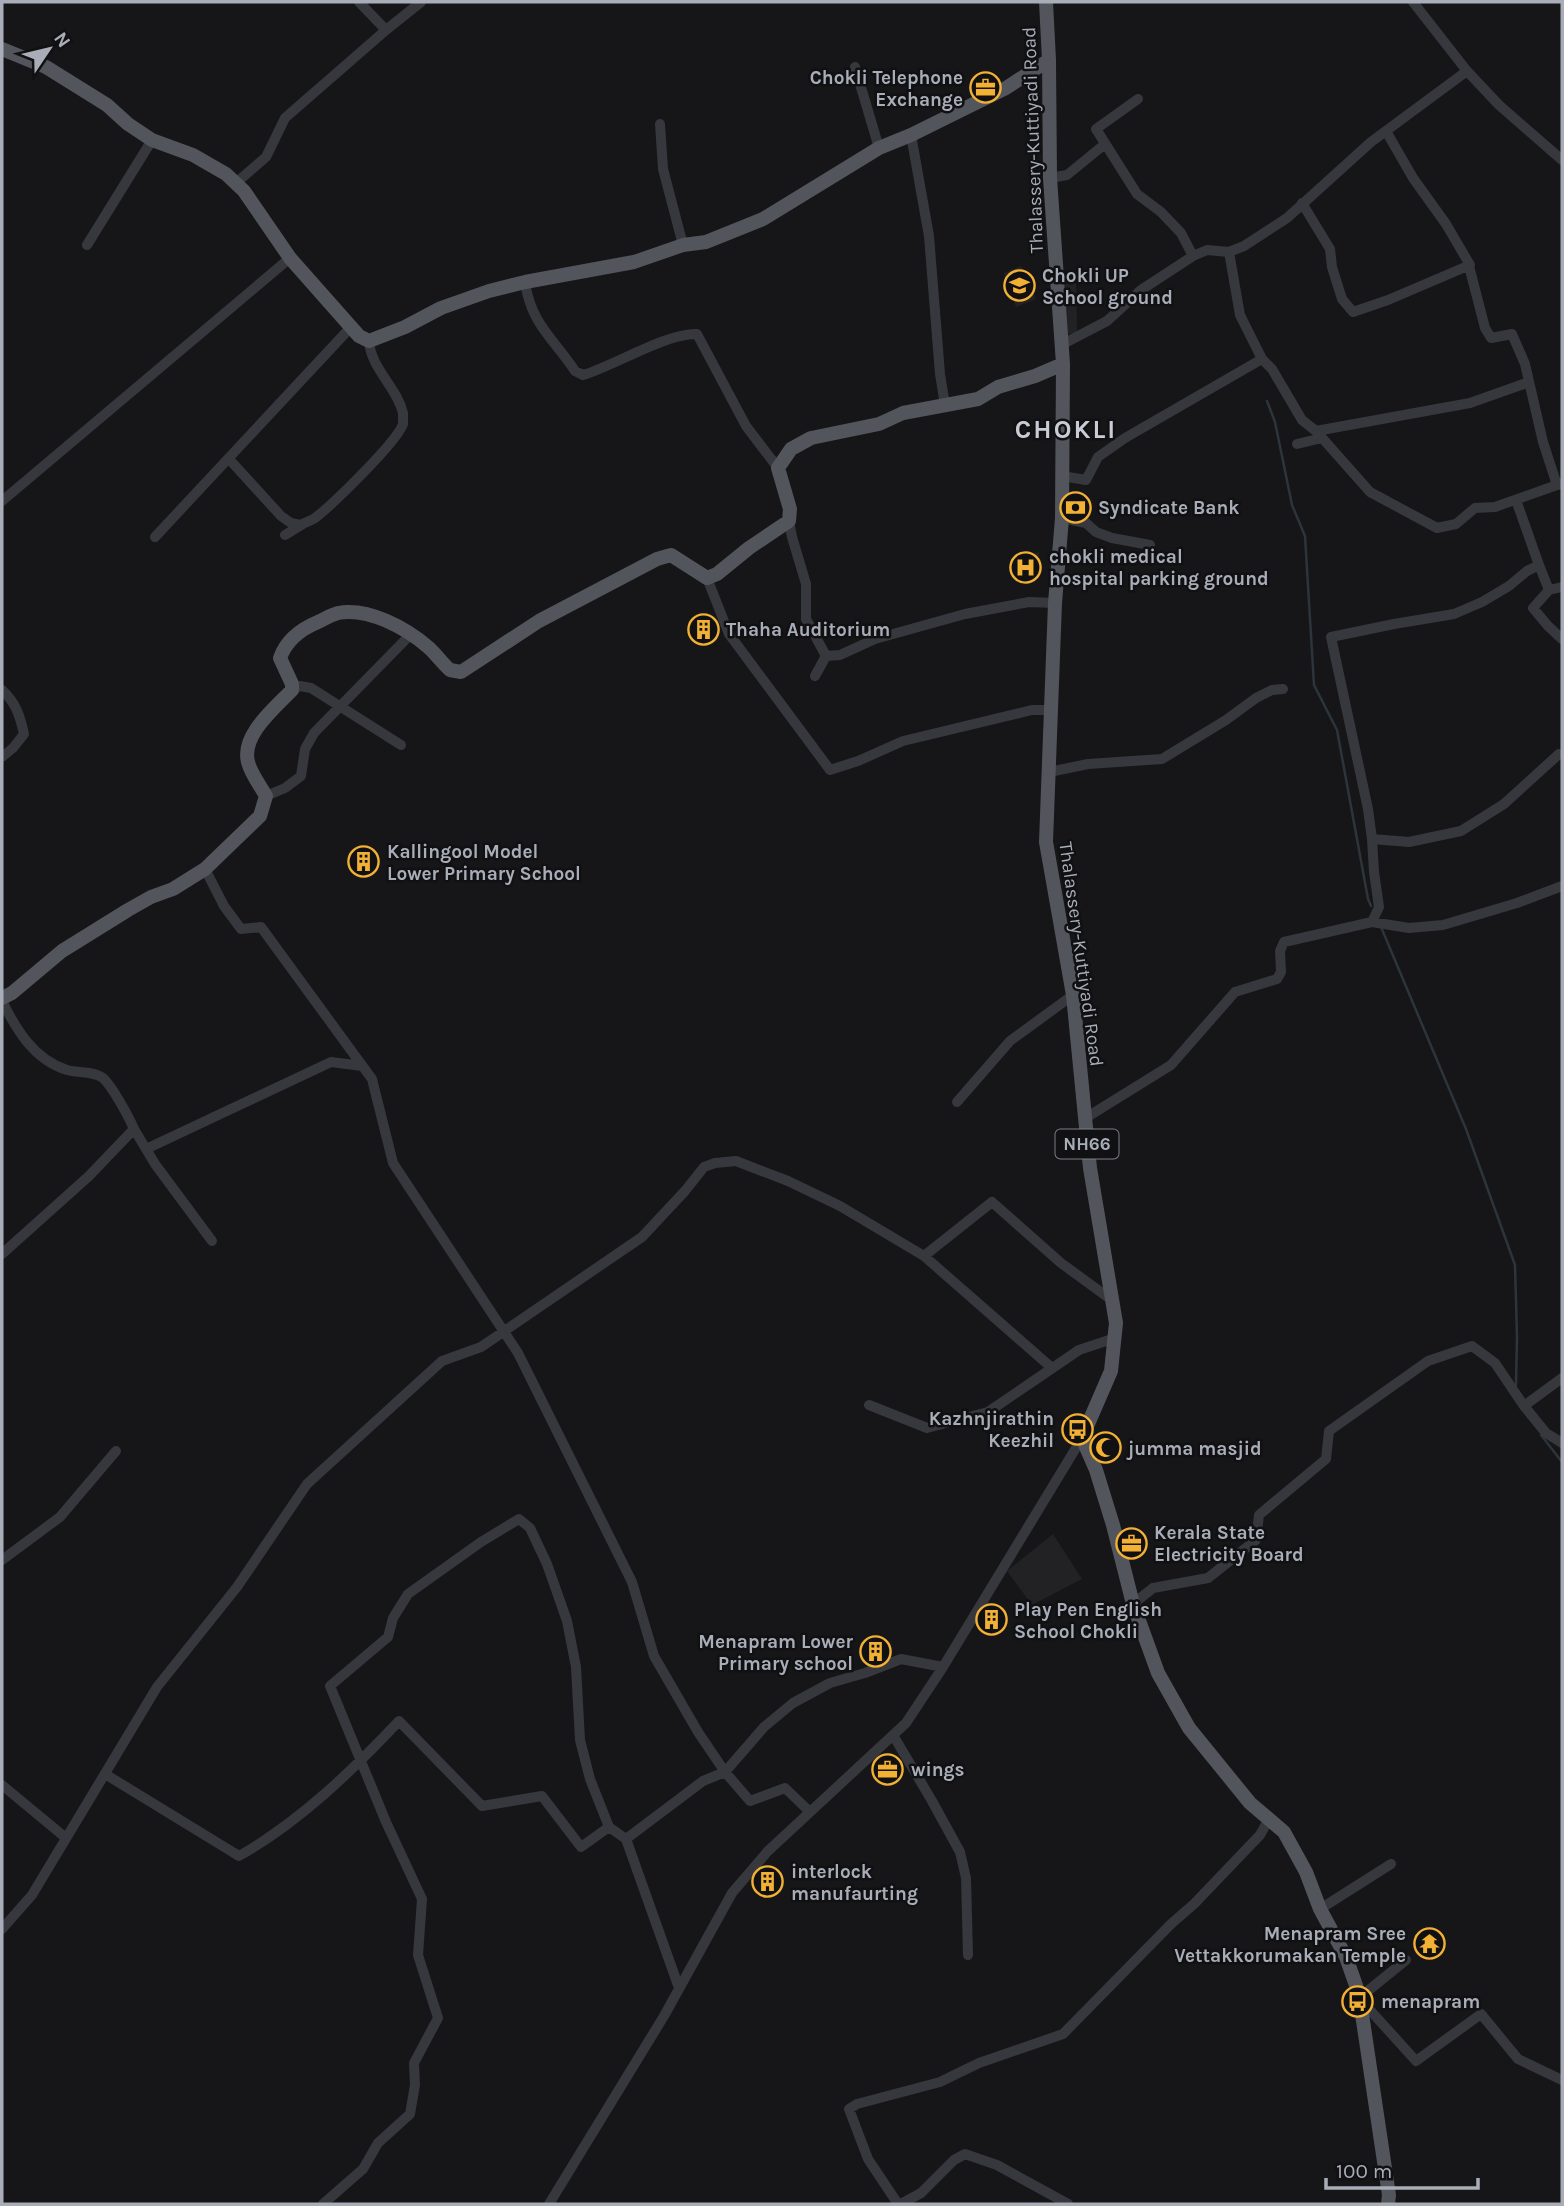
<svg xmlns="http://www.w3.org/2000/svg" width="1564" height="2206" viewBox="0 0 1564 2206" font-family="Karla,sans-serif">
	<style>
		.built { fill: #222225 }
		.lines { fill: none; stroke-linecap: round; stroke-linejoin: round }
		.stream { stroke: #2c353c; stroke-width: 2.5 }
		.minor { stroke: #37383d; stroke-width: 10 }
		.major { stroke: #53555c; stroke-width: 14 }
		.labels { text-anchor: middle; stroke-width: 5; stroke-linejoin: round; paint-order: stroke }
		.shield { fill: #111113; stroke: #7b7e86; stroke-width: 2 }
		.shield-label { font-size: 18px; font-weight: bold; fill: #a8adb8 }
		.poi-label { font-size: 19px; font-weight: bold; fill: #a8adb8; stroke: #111113; text-anchor: start }
		.street-label { font-size: 19px; fill: #a8adb8; stroke: #111113 }
		.district-label { font-size: 26px; font-weight: bold; letter-spacing: 2px; fill: #c9ccd4; stroke: #111113 }
	</style>
	<rect width="100%" height="100%" fill="#161618"/>
	<!-- built -->
	<path class="built" d="M 1021,266 L 1036,299 L 1016,307 L 1004,273 Z
		M 1065,274 L 1076,274 L 1077,333 L 1066,334 Z
		M 1039,552 L 1037,573 L 1016,578 L 1013,562 Z
		M 1053,1534 L 1082,1579 L 1032,1605 L 1007,1571 Z"/>
	<g class="lines">
		<!-- stream -->
		<path class="stream" d="M 1267,401 L 1275,422 L 1292,505 L 1305,536 L 1314,685 L 1337,730 L 1368,899 L 1371,906
			M 1381,927 L 1466,1129 L 1515,1265 L 1517,1337 L 1516,1385
			M 1541,1435 L 1562,1462"/>
		<!-- minor -->
		<path class="minor" d="M 386,30 L 421,2
			M 855,67 L 879,148
			M 1467,71 L 1499,105 L 1562,160
			M 1138,99 L 1096,129 L 1137,194 L 1161,212 L 1181,233 L 1193,256
			M 660,124 L 663,169 L 683,245
			M 911,135 L 929,236 L 940,374 L 945,405
			M 1050,178 L 1067,175 L 1105,144
			M 236,183 L 266,157 L 285,118 L 386,30 L 359,2
			M 1302,203 L 1330,249 L 1332,267 L 1342,299 L 1353,312 L 1388,300 L 1470,265 L 1446,224 L 1413,178 L 1386,131
			M 87,245 L 152,140
			M 1229,252 L 1240,315 L 1262,359
			M 1469,266 L 1485,328 L 1491,338 L 1512,334 L 1525,364 L 1543,442 L 1557,485 L 1562,484
			M 525,282 C 531,324 553,338 575,371 L 583,375 C 616,365 666,333 697,334 L 746,426 L 778,468
			M 1061,345 L 1107,321 L 1141,290 L 1193,256 L 1207,250 L 1229,252 L 1244,246 L 1261,235 L 1287,218 L 1371,142 L 1467,71 L 1413,2
			M 1316,431 L 1470,403 L 1529,382
			M 1297,444 L 1322,438
			M 229,459 L 281,516 L 291,523 L 300,525 C 305,523 310,521 315,518 C 332,505 397,442 403,424 C 403,423 403,415 403,413 C 397,387 371,369 369,341
			M 1062,476 L 1086,480 L 1098,457 L 1125,438 L 1262,359 L 1272,369 L 1302,420 L 1316,431 L 1370,492 L 1437,528 L 1456,524 L 1475,508 L 1495,507 L 1557,485
			M 1516,500 L 1539,565 L 1527,571 L 1509,586 L 1482,602 L 1454,614 L 1394,624 L 1331,637 L 1368,809 L 1372,839 L 1374,872 L 1379,907 L 1372,922 L 1409,928 L 1443,925 L 1517,903 L 1562,886
			M 2,501 L 290,258
			M 1062,518 L 1086,523 L 1096,532 L 1112,538 L 1150,545
			M 789,521 L 792,537 L 806,584 L 806,619 L 826,656 L 840,655 L 875,639 L 965,614 L 1029,602 L 1055,603
			M 285,535 L 303,524
			M 155,537 L 351,327
			M 1539,565 L 1549,590
			M 707,578 L 729,634 L 830,770 L 858,761 L 903,741 L 1032,710 L 1051,710
			M 1562,587 L 1549,590 L 1533,608 L 1548,626 L 1562,639
			M 815,676 L 826,656
			M 2,690 C 16,703 20,716 24,734 L 13,748 L 2,757
			M 292,690 L 300,686 L 311,688 L 401,745
			M 1049,772 L 1088,764 L 1162,759 L 1226,720 L 1256,698 L 1272,690 L 1283,689
			M 266,796 L 285,788 L 301,776 L 305,749 L 314,733 L 411,634
			M 1372,839 L 1409,842 L 1461,831 L 1504,804 L 1559,754
			M 205,869 L 224,906 L 241,929 L 261,927 L 372,1079 L 393,1163 L 518,1353 L 632,1582 L 654,1656 L 698,1732 L 725,1772 L 750,1801 L 785,1788 L 810,1812
			M 2,1001 C 16,1029 34,1060 67,1070 C 77,1073 94,1071 103,1078 C 112,1086 129,1117 134,1129 L 89,1176 L 2,1254
			M 957,1102 L 1010,1041 L 1073,995
			M 1084,1119 L 1171,1065 L 1235,992 L 1277,979 L 1281,972 L 1280,951 L 1284,942 L 1372,922
			M 134,1129 L 155,1164 L 212,1241
			M 146,1149 L 331,1062 L 362,1066
			M 924,1256 L 992,1202 L 1061,1263 L 1113,1301
			M 869,1405 L 927,1428 L 988,1412 L 1079,1350 L 1115,1338
			M 1524,1406 L 1562,1378
			M 2,1560 L 60,1517 L 116,1451
			M 1133,1604 L 1153,1588 L 1208,1578 L 1256,1540 L 1259,1515 L 1326,1459 L 1329,1431 L 1428,1361 L 1472,1346 L 1495,1363 L 1524,1406 L 1546,1433 L 1562,1443
			M 893,1735 L 932,1801 L 960,1852 L 966,1878 L 968,1955
			M 105,1774 L 239,1856 C 299,1822 351,1772 399,1721 L 482,1806 L 542,1796 L 581,1847 L 609,1827
			M 2,1785 L 66,1838
			M 626,1839 L 703,1781 L 725,1772 L 764,1727 L 793,1703 L 830,1683 L 865,1673 L 901,1659 L 943,1667
			M 1320,1909 L 1391,1864
			M 2,1929 L 32,1895 L 157,1687 L 237,1587 L 307,1484 L 442,1361 L 481,1347 L 642,1237 L 685,1191 L 704,1167 L 715,1163 L 736,1161 L 788,1181 L 840,1206 L 924,1256 L 1052,1368
			M 1406,1960 L 1359,1998 L 1416,2061 L 1481,2014 L 1518,2059 L 1562,2080
			M 323,2204 L 363,2169 L 378,2143 L 410,2114 L 415,2085 L 414,2063 L 438,2018 L 418,1955 L 422,1899 L 386,1822 L 330,1686 L 388,1637 L 393,1618 L 408,1594 L 481,1542 L 519,1519 L 530,1528 L 547,1564 L 567,1621 L 576,1667 L 580,1740 L 590,1779 L 609,1827 L 626,1839 L 679,1988
			M 549,2204 L 664,2016 L 732,1893 L 768,1851 L 906,1723 L 943,1667 L 1082,1438
			M 898,2204 L 868,2159 L 849,2109 L 857,2104 L 940,2082 L 979,2063 L 1063,2034 L 1171,1924 L 1194,1904 L 1260,1835 L 1269,1819
			M 901,2204 L 921,2193 L 954,2160 L 965,2154 L 997,2165 L 1068,2204"/>
		<!-- major -->
		<path class="major" d="M 1046,2 L 1049,60 L 1050,178 L 1063,364 L 1062,518 L 1055,603 L 1046,842 L 1073,995 L 1090,1168 L 1116,1323 L 1111,1371 L 1082,1438 L 1096,1470 L 1113,1525 L 1133,1604 L 1158,1673 L 1189,1728 L 1250,1803 L 1284,1832 L 1306,1872 L 1320,1909 L 1346,1957 L 1359,1994 L 1389,2195 L 1388,2204
			M 2,49 L 46,67 L 107,105 L 128,124 L 152,140 L 193,155 L 226,174 L 244,191 L 290,258 L 351,327 L 359,336 L 369,341 L 405,327 L 441,308 L 489,291 L 525,282 L 634,262 L 683,245 L 706,242 L 763,219 L 879,148 L 911,135 L 1006,88 L 1049,60
			M 2,998 L 12,993 L 62,951 L 128,910 L 151,897 L 173,889 L 205,869 L 260,816 L 266,796 C 260,785 251,774 248,762 C 241,735 275,708 292,690 L 292,684 L 280,658 C 286,641 301,629 318,622 C 324,619 331,615 338,613 C 368,607 406,628 428,647 C 436,654 442,663 450,670 L 461,672 L 539,621 L 657,559 L 671,555 L 707,578 L 717,574 L 749,548 L 789,521 L 790,509 L 778,468 L 791,449 L 811,438 L 879,424 L 903,413 L 978,399 L 998,387 L 1035,376 L 1063,364"/>
	</g>
	<!-- icons -->
	<defs>
		<symbol id="office-ring" viewBox="-11 -11 22 22"><circle r="9.5" fill="#111113" stroke="#f2b134" stroke-width="1.5"/><path d="M-6-3h4V-5.5h4V-3h4V5H-6ZM-1-4.5V-3h2v-1.5ZM-6 0V1H6V0Z" fill="#f2b134"/></symbol>
		<symbol id="school-ring" viewBox="-11 -11 22 22"><circle r="9.5" fill="#111113" stroke="#f2b134" stroke-width="1.5"/><path d="M0-5L7-2L0 1L-7-2ZM-4 1L0 2.5L4 1V4Q0 6-4 4Z" fill="#f2b134"/></symbol>
		<symbol id="bank-ring" viewBox="-11 -11 22 22"><circle r="9.5" fill="#111113" stroke="#f2b134" stroke-width="1.5"/><path d="M-6-4H6V4H-6ZM0-2.3a2.3 2.3 0 1 0 0 4.6a2.3 2.3 0 1 0 0-4.6Z" fill="#f2b134"/></symbol>
		<symbol id="hospital-ring" viewBox="-11 -11 22 22"><circle r="9.5" fill="#111113" stroke="#f2b134" stroke-width="1.5"/><path d="M-5-5h3v3.5h4V-5h3V5h-3V1.5h-4V5h-3Z" fill="#f2b134"/></symbol>
		<symbol id="building-ring" viewBox="-11 -11 22 22"><circle r="9.5" fill="#111113" stroke="#f2b134" stroke-width="1.5"/><path d="M-4-6H4V6H1V3H-1V6H-4ZM-2.5-4.3h1.7v1.8h-1.7ZM.8-4.3h1.7v1.8H.8ZM-2.5-1h1.7V.8h-1.7ZM.8-1h1.7V.8H.8Z" fill="#f2b134"/></symbol>
		<symbol id="bus-ring" viewBox="-11 -11 22 22"><circle r="9.5" fill="#111113" stroke="#f2b134" stroke-width="1.5"/><path d="M-5-6H5V4H4V6H2V4H-2V6H-4V4H-5ZM-3.5-4V0h7V-4ZM-3.5 1.2v1.5H-2V1.2ZM2 1.2v1.5H3.5V1.2Z" fill="#f2b134"/></symbol>
		<symbol id="mosque-ring" viewBox="-11 -11 22 22"><circle r="9.5" fill="#111113" stroke="#f2b134" stroke-width="1.5"/><path d="M3.5-4.9A6 6 0 1 0 3.5 4.9A5 5 0 1 1 3.5-4.9Z" fill="#f2b134"/></symbol>
		<symbol id="temple-ring" viewBox="-11 -11 22 22"><circle r="9.5" fill="#111113" stroke="#f2b134" stroke-width="1.5"/><path d="M0-6L5-2H3V0L6.5 2.5H4V6H1.5V3h-3V6H-4V2.5H-6.5L-3 0V-2H-5Z" fill="#f2b134"/></symbol>
	</defs>
	<g fill-rule="evenodd">
		<use href="#office-ring" x="968" y="70" width="35" height="35"/>
		<use href="#school-ring" x="1002" y="268" width="35" height="35"/>
		<use href="#bank-ring" x="1058" y="490" width="35" height="35"/>
		<use href="#hospital-ring" x="1008" y="550" width="35" height="35"/>
		<use href="#building-ring" x="686" y="612" width="35" height="35"/>
		<use href="#building-ring" x="346" y="844" width="35" height="35"/>
		<use href="#bus-ring" x="1060" y="1412" width="35" height="35"/>
		<use href="#mosque-ring" x="1088" y="1430" width="35" height="35"/>
		<use href="#office-ring" x="1114" y="1526" width="35" height="35"/>
		<use href="#building-ring" x="974" y="1602" width="35" height="35"/>
		<use href="#building-ring" x="858" y="1634" width="35" height="35"/>
		<use href="#office-ring" x="870" y="1752" width="35" height="35"/>
		<use href="#building-ring" x="750" y="1864" width="35" height="35"/>
		<use href="#temple-ring" x="1412" y="1926" width="35" height="35"/>
		<use href="#bus-ring" x="1340" y="1984" width="35" height="35"/>
	</g>
	<g class="labels">
		<!-- shield labels -->
		<rect class="shield" x="1055.5" y="1129.5" width="63" height="29" rx="5"/>
		<g class="shield-label">
			<text x="1087" y="1150">NH66</text>
		</g>
		<!-- poi labels -->
		<g class="poi-label">
			<text x="963" y="84" text-anchor="end">Chokli Telephone<tspan x="963" dy="22">Exchange</tspan></text>
			<text x="1042" y="282">Chokli UP<tspan x="1042" dy="22">School ground</tspan></text>
			<text x="1098" y="514">Syndicate Bank</text>
			<text x="1049" y="563">chokli medical<tspan x="1049" dy="22">hospital parking ground</tspan></text>
			<text x="726" y="636">Thaha Auditorium</text>
			<text x="387" y="858">Kallingool Model<tspan x="387" dy="22">Lower Primary School</tspan></text>
			<text x="1054" y="1425" text-anchor="end">Kazhnjirathin<tspan x="1054" dy="22">Keezhil</tspan></text>
			<text x="1128" y="1455">jumma masjid</text>
			<text x="1154" y="1539">Kerala State<tspan x="1154" dy="22">Electricity Board</tspan></text>
			<text x="1014" y="1616">Play Pen English<tspan x="1014" dy="22">School Chokli</tspan></text>
			<text x="853" y="1648" text-anchor="end">Menapram Lower<tspan x="853" dy="22">Primary school</tspan></text>
			<text x="911" y="1776">wings</text>
			<text x="791" y="1878">interlock<tspan x="791" dy="22">manufaurting</tspan></text>
			<text x="1406" y="1940" text-anchor="end">Menapram Sree<tspan x="1406" dy="22">Vettakkorumakan Temple</tspan></text>
			<text x="1381" y="2008">menapram</text>
		</g>
		<!-- street labels -->
		<g class="street-label">
			<text transform="translate(1032 140) rotate(-92)" y="7">Thalassery-Kuttiyadi Road</text>
			<text transform="translate(1082 954) rotate(82)" y="7">Thalassery-Kuttiyadi Road</text>
		</g>
		<!-- district labels -->
		<g class="district-label">
			<text x="1066" y="438">CHOKLI</text>
		</g>
	</g>
	<!-- border -->
	<rect width="1564" height="2206" fill="none" stroke="#a8adb8" stroke-width="7"/>
	<!-- north arrow -->
	<g transform="translate(49 49) rotate(55)" stroke="#111113" stroke-width="5" paint-order="stroke">
	<path d="M0-5L12 26L0 18L-12 26Z" fill="#a8adb8"/>
	<text y="-10" font-size="19" font-weight="bold" text-anchor="middle" fill="#a8adb8">N</text>
	</g>
	<!-- scale -->
	<path d="M1326 2178v10h152v-10" fill="none" stroke="#a8adb8" stroke-width="3.5"/>
	<text x="1336" y="2178" font-size="21" fill="#a8adb8" stroke="#111113" stroke-width="5" paint-order="stroke">100 m</text>
</svg>
